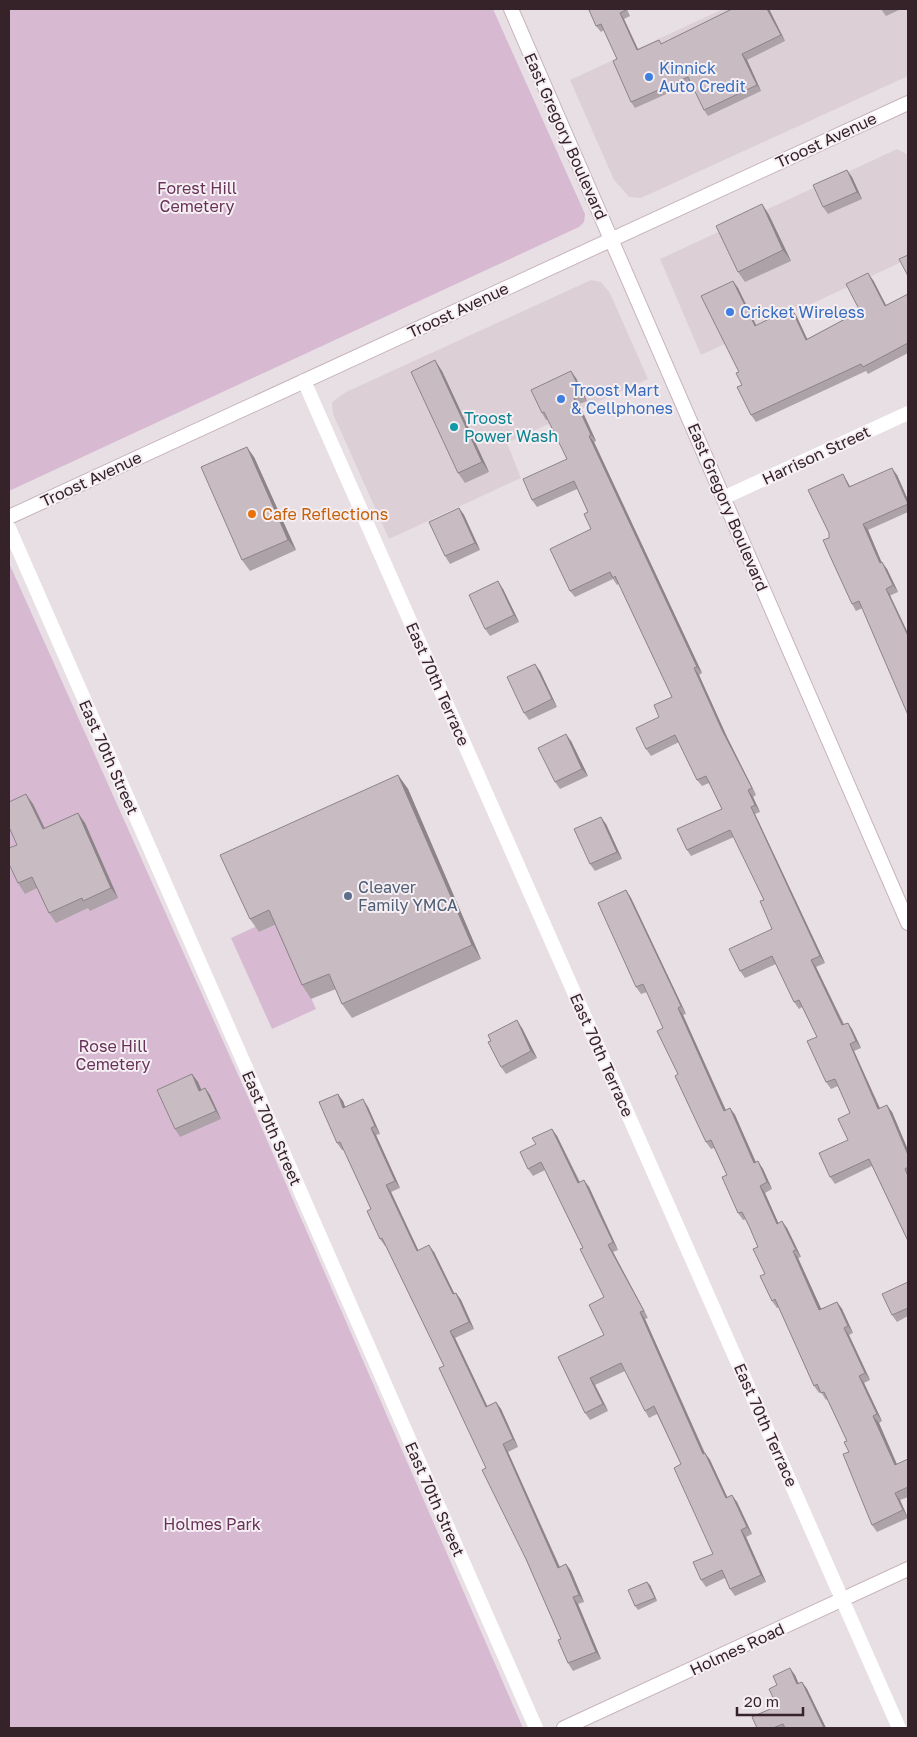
<svg xmlns="http://www.w3.org/2000/svg" width="917" height="1737" viewBox="0 0 917 1737" font-family="'Golos Text',sans-serif">
	<style>
		.built { fill: #dcd0d6 }
		.green { fill: #d7bad2 }
		.lines { fill: none; stroke-linecap: round; stroke-linejoin: round }
		.secondary-casing { stroke: #c7b3bc; stroke-width: 16 }
		.minor { stroke: #fff; stroke-width: 14 }
		.secondary { stroke: #fff; stroke-width: 14 }
		.wall { fill: #aca2a7 }
		.shaded-wall { fill: #8c8488 }
		.building { fill: #c8bcc2; stroke: #8c8488 }
		.shop-dot { fill: #3f7fe0; stroke: #f5eff3; stroke-width: 2 }
		.culture-dot { fill: #0f9aa8; stroke: #f5eff3; stroke-width: 2 }
		.food-dot { fill: #e8710a; stroke: #f5eff3; stroke-width: 2 }
		.service-dot { fill: #5c6f8a; stroke: #f5eff3; stroke-width: 2 }
		.labels { text-anchor: middle; stroke-width: 4; stroke-linejoin: round; paint-order: stroke }
		.shop-label { font-size: 16px; fill: #366cbe; stroke: #f5eff3; text-anchor: start }
		.street-label { font-size: 16px; fill: #362229; stroke: #f5eff3 }
		.park-label { font-size: 16px; fill: #683158; stroke: #f5eff3 }
		.culture-label { font-size: 16px; fill: #0d838f; stroke: #f5eff3; text-anchor: start }
		.food-label { font-size: 16px; fill: #c56008; stroke: #f5eff3; text-anchor: start }
		.service-label { font-size: 16px; fill: #4e5e75; stroke: #f5eff3; text-anchor: start }
	</style>
	<rect width="100%" height="100%" fill="#e8dfe4"/>
	<!-- built -->
	<path class="built" d="M 723,9 L 908,9 L 908,76 L 641,198 L 629,197 L 614,180 L 570,80 Z
		M 897,149 L 908,155 L 908,259 L 701,355 L 660,259 Z
		M 591,280 L 601,282 L 610,293 L 648,379 L 507,443 L 521,478 L 389,539 L 333,414 L 332,402 L 346,392 Z"/>
	<!-- green -->
	<path class="green" d="M 9,9 L 493,9 L 585,214 L 584,222 L 579,227 L 9,491 Z
		M 9,563 L 253,1108 L 523,1728 L 9,1728 Z
		M 278,924 L 316,1009 L 272,1029 L 231,938 L 257,926 L 259,932 Z"/>
	<g class="lines">
		<defs>
			<path id="secondary" d="M 511,9 L 908,923
				M 9,517 L 908,103
				M 564,1728 L 908,1569"/>
		</defs>
		<!-- secondary casing -->
		<use href="#secondary" class="secondary-casing"/>
		<!-- minor -->
		<path class="minor" d="M 304,381 L 899,1728
			M 723,498 L 908,413
			M 9,528 L 536,1728"/>
		<!-- secondary -->
		<use href="#secondary" class="secondary"/>
	</g>
	<!-- wall -->
	<path class="wall" d="M 592,9 L 627,9 L 630,16 L 624,19 L 638,49 L 659,40 L 661,44 L 732,9 L 769,9 L 785,41 L 747,60 L 761,91 L 708,116 L 704,110 L 691,83 L 635,108 L 631,102 L 617,59 L 604,30 L 601,32 L 596,26 Z
		M 881,9 L 901,9 L 886,16 Z
		M 852,177 L 862,199 L 828,214 L 823,207 Z
		M 762,204 L 769,215 L 791,261 L 745,282 L 738,272 Z
		M 873,280 L 886,305 L 908,294 L 908,353 L 868,374 L 866,371 L 756,422 L 751,415 L 739,372 L 733,281 L 738,288 L 756,326 L 796,315 L 807,339 L 860,311 Z
		M 442,371 L 489,472 L 465,483 L 458,473 Z
		M 576,378 L 587,401 L 579,404 L 596,441 L 594,442 L 702,673 L 699,675 L 727,737 L 756,795 L 753,797 L 760,812 L 755,814 L 825,963 L 816,967 L 844,1024 L 852,1029 L 861,1048 L 854,1051 L 880,1108 L 892,1112 L 908,1150 L 908,1241 L 872,1166 L 835,1184 L 830,1177 L 848,1140 L 850,1113 L 838,1086 L 831,1089 L 826,1082 L 817,1037 L 802,1007 L 799,1009 L 794,1002 L 776,964 L 745,978 L 740,971 L 772,929 L 764,900 L 734,837 L 691,856 L 687,850 L 722,809 L 709,783 L 702,786 L 697,780 L 679,742 L 651,756 L 646,749 L 659,717 L 672,697 L 619,584 L 617,585 L 613,579 L 575,597 L 570,591 L 591,529 L 588,512 L 577,489 L 537,507 L 532,500 L 567,459 L 548,419 L 546,420 L 542,413 Z
		M 254,457 L 296,550 L 250,571 L 242,560 Z
		M 897,475 L 908,500 L 908,512 L 868,530 L 881,563 L 887,569 L 898,592 L 856,611 L 852,604 L 829,538 L 847,481 L 850,486 Z
		M 459,508 L 464,515 L 480,550 L 450,564 L 445,556 Z
		M 503,589 L 519,622 L 490,636 L 485,629 Z
		M 540,671 L 557,707 L 529,720 L 524,713 Z
		M 571,741 L 588,776 L 560,789 L 555,782 Z
		M 398,775 L 408,789 L 481,959 L 352,1018 L 342,1004 L 336,989 L 311,999 L 302,985 L 275,925 L 259,932 L 250,919 Z
		M 33,804 L 44,828 L 78,813 L 85,823 L 118,898 L 90,911 L 88,908 L 56,923 L 49,913 L 37,888 L 25,894 L 18,883 L 17,845 Z
		M 606,824 L 622,859 L 595,871 L 590,864 Z
		M 626,890 L 631,898 L 686,1014 L 683,1015 L 726,1110 L 730,1108 L 735,1115 L 756,1162 L 763,1169 L 772,1189 L 765,1193 L 778,1223 L 787,1228 L 801,1257 L 798,1258 L 821,1309 L 837,1302 L 842,1309 L 853,1333 L 849,1335 L 870,1380 L 864,1383 L 882,1421 L 879,1423 L 897,1464 L 908,1460 L 908,1497 L 900,1500 L 908,1518 L 877,1532 L 872,1525 L 849,1452 L 847,1441 L 827,1399 L 826,1400 L 821,1392 L 819,1393 L 814,1386 L 779,1307 L 777,1308 L 772,1301 L 758,1247 L 746,1219 L 743,1220 L 738,1213 L 727,1175 L 714,1148 L 711,1149 L 706,1142 L 678,1074 L 663,1028 L 647,992 L 641,994 L 636,987 Z
		M 522,1028 L 537,1058 L 506,1074 L 501,1067 Z
		M 192,1074 L 198,1082 L 201,1090 L 205,1088 L 210,1095 L 221,1119 L 180,1137 L 175,1129 Z
		M 343,1101 L 345,1107 L 368,1107 L 380,1134 L 376,1135 L 400,1188 L 391,1192 L 418,1250 L 434,1252 L 454,1293 L 456,1293 L 461,1300 L 474,1329 L 455,1338 L 487,1406 L 496,1402 L 501,1409 L 518,1447 L 508,1452 L 560,1567 L 566,1564 L 571,1571 L 584,1602 L 578,1604 L 601,1659 L 573,1671 L 568,1663 L 561,1639 L 486,1468 L 444,1366 L 386,1246 L 385,1246 L 380,1239 L 371,1209 L 344,1150 L 342,1150 L 337,1143 Z
		M 552,1129 L 557,1136 L 580,1182 L 589,1187 L 618,1250 L 613,1252 L 648,1318 L 645,1319 L 705,1453 L 710,1460 L 727,1497 L 737,1502 L 752,1534 L 746,1537 L 766,1582 L 735,1596 L 730,1589 L 725,1578 L 706,1587 L 701,1580 L 713,1554 L 681,1464 L 657,1414 L 649,1418 L 645,1411 L 625,1371 L 595,1385 L 608,1411 L 590,1420 L 585,1413 L 558,1357 L 604,1335 L 604,1297 L 583,1248 L 545,1170 L 533,1176 L 528,1169 L 536,1144 Z
		M 908,1282 L 908,1316 L 897,1322 L 892,1315 Z
		M 650,1585 L 657,1601 L 638,1610 L 635,1606 Z
		M 795,1675 L 798,1683 L 802,1682 L 807,1689 L 826,1728 L 757,1728 L 777,1706 L 777,1685 Z"/>
	<!-- shaded-wall -->
	<path class="shaded-wall" d="M 767,9 L 769,9 L 785,41 L 781,35 Z
		M 620,13 L 624,19 L 641,56 L 637,50 Z
		M 742,54 L 747,60 L 761,91 L 757,85 Z
		M 847,170 L 852,177 L 862,199 L 857,192 Z
		M 762,204 L 769,215 L 791,261 L 783,250 Z
		M 868,273 L 873,280 L 890,313 L 885,306 Z
		M 733,281 L 738,288 L 760,333 L 755,326 Z
		M 791,308 L 796,315 L 811,347 L 806,340 Z
		M 435,360 L 442,371 L 489,472 L 482,462 Z
		M 571,371 L 576,378 L 587,401 L 582,394 Z
		M 574,398 L 579,404 L 596,441 L 591,435 Z
		M 589,436 L 594,442 L 702,673 L 697,667 Z
		M 247,447 L 254,457 L 296,550 L 288,540 Z
		M 892,468 L 897,475 L 908,500 L 908,503 Z
		M 843,474 L 847,481 L 853,494 L 849,487 Z
		M 459,508 L 464,515 L 480,550 L 475,543 Z
		M 863,524 L 868,530 L 885,570 L 880,563 Z
		M 882,562 L 887,569 L 898,592 L 893,585 Z
		M 498,581 L 503,589 L 519,622 L 514,615 Z
		M 886,589 L 890,595 L 908,633 L 908,636 Z
		M 535,664 L 540,671 L 557,707 L 552,699 Z
		M 694,668 L 699,675 L 727,737 L 756,795 L 752,788 L 722,730 Z
		M 566,734 L 571,741 L 588,776 L 582,769 Z
		M 398,775 L 408,789 L 481,959 L 472,945 Z
		M 748,790 L 753,797 L 760,812 L 755,805 Z
		M 26,794 L 33,804 L 50,839 L 43,829 Z
		M 751,807 L 755,814 L 825,963 L 820,956 Z
		M 78,813 L 85,823 L 118,898 L 111,888 Z
		M 601,817 L 606,824 L 622,859 L 617,852 Z
		M 626,890 L 631,898 L 686,1014 L 681,1006 Z
		M 811,960 L 816,967 L 847,1032 L 842,1025 Z
		M 678,1008 L 683,1015 L 729,1118 L 724,1111 Z
		M 517,1020 L 522,1028 L 537,1058 L 531,1051 Z
		M 848,1023 L 852,1029 L 861,1048 L 856,1041 Z
		M 850,1044 L 854,1051 L 883,1116 L 878,1109 Z
		M 192,1074 L 198,1082 L 205,1098 L 199,1091 Z
		M 205,1088 L 210,1095 L 221,1119 L 216,1111 Z
		M 338,1094 L 343,1101 L 348,1115 L 343,1108 Z
		M 363,1099 L 368,1107 L 380,1134 L 375,1126 Z
		M 887,1105 L 892,1112 L 908,1150 L 908,1155 Z
		M 730,1108 L 735,1115 L 759,1170 L 754,1163 Z
		M 371,1128 L 376,1135 L 400,1188 L 395,1181 Z
		M 552,1129 L 557,1136 L 583,1190 L 578,1183 Z
		M 758,1161 L 763,1169 L 772,1189 L 767,1182 Z
		M 584,1180 L 589,1187 L 618,1250 L 613,1242 Z
		M 386,1185 L 391,1192 L 422,1258 L 417,1251 Z
		M 760,1186 L 765,1193 L 782,1231 L 777,1224 Z
		M 782,1221 L 787,1228 L 801,1257 L 796,1250 Z
		M 429,1245 L 434,1252 L 458,1301 L 453,1294 Z
		M 608,1245 L 613,1252 L 648,1318 L 644,1311 Z
		M 793,1251 L 798,1258 L 825,1317 L 819,1310 Z
		M 456,1293 L 461,1300 L 474,1329 L 469,1322 Z
		M 837,1302 L 842,1309 L 853,1333 L 848,1326 Z
		M 640,1312 L 645,1319 L 708,1461 L 703,1454 Z
		M 844,1328 L 849,1335 L 870,1380 L 865,1373 Z
		M 450,1331 L 455,1338 L 491,1414 L 486,1407 Z
		M 859,1376 L 864,1383 L 882,1421 L 877,1414 Z
		M 590,1378 L 595,1385 L 608,1411 L 603,1404 Z
		M 496,1402 L 501,1409 L 518,1447 L 513,1439 Z
		M 873,1416 L 879,1423 L 900,1472 L 895,1465 Z
		M 503,1444 L 508,1452 L 563,1575 L 558,1568 Z
		M 705,1453 L 710,1460 L 731,1505 L 726,1498 Z
		M 895,1493 L 900,1500 L 908,1518 L 903,1510 Z
		M 732,1495 L 737,1502 L 752,1534 L 747,1527 Z
		M 741,1530 L 746,1537 L 766,1582 L 761,1575 Z
		M 566,1564 L 571,1571 L 584,1602 L 579,1595 Z
		M 647,1582 L 650,1585 L 657,1601 L 655,1598 Z
		M 573,1597 L 578,1604 L 601,1659 L 596,1652 Z
		M 790,1668 L 795,1675 L 802,1691 L 797,1684 Z
		M 802,1682 L 807,1689 L 826,1728 L 824,1728 Z"/>
	<!-- building -->
	<path class="building" d="M 592,9 L 625,9 L 626,10 L 620,13 L 637,50 L 659,40 L 661,44 L 732,9 L 767,9 L 781,35 L 742,54 L 757,85 L 704,110 L 688,77 L 631,102 L 613,61 L 617,59 L 601,24 L 596,26 L 589,10 Z
		M 847,170 L 857,192 L 823,207 L 813,185 Z
		M 762,204 L 783,250 L 738,272 L 716,226 Z
		M 908,255 L 908,276 L 899,259 Z
		M 868,273 L 885,306 L 908,294 L 908,343 L 863,367 L 861,364 L 751,415 L 737,387 L 742,385 L 736,373 L 739,372 L 701,296 L 733,281 L 755,326 L 791,308 L 806,340 L 860,311 L 846,284 Z
		M 435,360 L 482,462 L 458,473 L 411,372 Z
		M 571,371 L 582,394 L 574,398 L 591,435 L 589,436 L 697,667 L 694,668 L 722,730 L 752,788 L 748,790 L 755,805 L 751,807 L 820,956 L 811,960 L 842,1025 L 848,1023 L 856,1041 L 850,1044 L 878,1109 L 887,1105 L 908,1155 L 908,1167 L 905,1169 L 908,1176 L 908,1241 L 869,1159 L 830,1177 L 819,1153 L 848,1140 L 838,1119 L 850,1113 L 835,1079 L 826,1082 L 807,1041 L 817,1037 L 799,1000 L 794,1002 L 772,956 L 740,971 L 729,949 L 772,929 L 760,901 L 764,900 L 730,830 L 687,850 L 677,829 L 722,809 L 706,776 L 697,780 L 675,735 L 646,749 L 636,728 L 659,717 L 654,705 L 672,697 L 615,576 L 613,578 L 610,572 L 570,591 L 550,549 L 591,529 L 584,514 L 588,512 L 574,481 L 532,500 L 523,479 L 567,459 L 544,412 L 542,413 L 531,390 Z
		M 247,447 L 288,540 L 242,560 L 201,467 Z
		M 892,468 L 908,504 L 863,524 L 880,563 L 882,562 L 893,585 L 886,589 L 908,636 L 908,715 L 859,601 L 852,604 L 830,556 L 823,540 L 829,538 L 829,533 L 808,490 L 843,474 L 849,487 Z
		M 459,508 L 475,543 L 445,556 L 429,522 Z
		M 498,581 L 514,615 L 485,629 L 469,595 Z
		M 535,664 L 552,699 L 524,713 L 507,677 Z
		M 566,734 L 582,769 L 555,782 L 538,748 Z
		M 398,775 L 472,945 L 342,1004 L 329,974 L 302,985 L 269,910 L 250,919 L 220,855 Z
		M 26,794 L 43,829 L 78,813 L 111,888 L 83,901 L 82,898 L 49,913 L 32,877 L 18,883 L 9,864 L 9,848 L 17,845 L 9,827 L 9,802 Z
		M 601,817 L 617,852 L 590,864 L 574,829 Z
		M 626,890 L 681,1006 L 678,1008 L 724,1111 L 730,1108 L 754,1163 L 758,1161 L 767,1182 L 760,1186 L 777,1224 L 782,1221 L 796,1250 L 793,1251 L 819,1310 L 837,1302 L 848,1326 L 844,1328 L 865,1373 L 859,1376 L 877,1414 L 873,1416 L 895,1465 L 908,1459 L 908,1487 L 895,1493 L 903,1510 L 872,1525 L 843,1454 L 849,1452 L 844,1442 L 847,1441 L 824,1392 L 821,1393 L 817,1384 L 814,1386 L 775,1299 L 772,1301 L 760,1276 L 765,1274 L 753,1249 L 758,1247 L 749,1226 L 742,1212 L 738,1213 L 722,1177 L 727,1175 L 711,1140 L 706,1142 L 675,1076 L 678,1074 L 657,1031 L 663,1028 L 643,984 L 636,987 L 598,903 Z
		M 517,1020 L 531,1051 L 501,1067 L 488,1042 L 491,1041 L 488,1035 Z
		M 192,1074 L 199,1091 L 205,1088 L 216,1111 L 175,1129 L 157,1090 Z
		M 338,1094 L 343,1108 L 363,1099 L 375,1126 L 371,1128 L 395,1181 L 386,1185 L 417,1251 L 429,1245 L 453,1294 L 456,1293 L 469,1322 L 450,1331 L 486,1407 L 496,1402 L 513,1439 L 503,1444 L 558,1568 L 566,1564 L 579,1595 L 573,1597 L 596,1652 L 568,1663 L 558,1640 L 561,1639 L 526,1559 L 482,1470 L 486,1468 L 439,1368 L 444,1366 L 382,1238 L 380,1239 L 367,1211 L 371,1209 L 340,1142 L 337,1143 L 319,1102 Z
		M 552,1129 L 578,1183 L 584,1180 L 600,1215 L 613,1242 L 608,1245 L 644,1311 L 640,1312 L 703,1454 L 705,1453 L 726,1498 L 732,1495 L 747,1527 L 741,1530 L 761,1575 L 730,1589 L 722,1570 L 701,1580 L 693,1562 L 713,1554 L 674,1468 L 681,1464 L 654,1406 L 645,1411 L 621,1363 L 590,1378 L 603,1404 L 585,1413 L 558,1357 L 604,1335 L 589,1305 L 604,1297 L 580,1249 L 583,1248 L 541,1162 L 528,1169 L 520,1152 L 536,1144 L 532,1138 Z
		M 908,1282 L 908,1308 L 892,1315 L 882,1294 Z
		M 647,1582 L 655,1598 L 635,1606 L 628,1590 Z
		M 790,1668 L 797,1684 L 802,1682 L 824,1728 L 785,1728 L 783,1724 L 773,1728 L 757,1728 L 752,1717 L 777,1706 L 769,1689 L 777,1685 L 773,1676 Z"/>
	<!-- markers -->
	<g class="shop-dot">
		<circle cx="649" cy="77" r="5"/>
		<circle cx="730" cy="312" r="5"/>
		<circle cx="561" cy="399" r="5"/>
	</g>
	<circle class="culture-dot" cx="454" cy="427" r="5"/>
	<circle class="food-dot" cx="252" cy="514" r="5"/>
	<circle class="service-dot" cx="348" cy="896" r="5"/>
	<g class="labels">
		<!-- shop labels -->
		<g class="shop-label">
			<text x="659" y="74">Kinnick<tspan x="659" dy="18">Auto Credit</tspan></text>
			<text x="740" y="318">Cricket Wireless</text>
			<text x="571" y="396">Troost Mart<tspan x="571" dy="18">&amp; Cellphones</tspan></text>
		</g>
		<!-- street labels -->
		<g class="street-label">
			<text transform="translate(566 136) rotate(66)" y="6">East Gregory Boulevard</text>
			<text transform="translate(826 140) rotate(-25)" y="6">Troost Avenue</text>
			<text transform="translate(458 310) rotate(-25)" y="6">Troost Avenue</text>
			<text transform="translate(816 455) rotate(-25)" y="6">Harrison Street</text>
			<text transform="translate(91 479) rotate(-25)" y="6">Troost Avenue</text>
			<text transform="translate(728 507) rotate(67)" y="6">East Gregory Boulevard</text>
			<text transform="translate(438 684) rotate(66)" y="6">East 70th Terrace</text>
			<text transform="translate(109 757) rotate(66)" y="6">East 70th Street</text>
			<text transform="translate(602 1055) rotate(66)" y="6">East 70th Terrace</text>
			<text transform="translate(272 1128) rotate(66)" y="6">East 70th Street</text>
			<text transform="translate(766 1425) rotate(66)" y="6">East 70th Terrace</text>
			<text transform="translate(435 1499) rotate(66)" y="6">East 70th Street</text>
			<text transform="translate(737 1649) rotate(-25)" y="6">Holmes Road</text>
		</g>
		<!-- park labels -->
		<g class="park-label">
			<text x="197" y="194">Forest Hill<tspan x="197" dy="18">Cemetery</tspan></text>
			<text x="113" y="1052">Rose Hill<tspan x="113" dy="18">Cemetery</tspan></text>
			<text x="212" y="1530">Holmes Park</text>
		</g>
		<!-- culture labels -->
		<g class="culture-label">
			<text x="464" y="424">Troost<tspan x="464" dy="18">Power Wash</tspan></text>
		</g>
		<!-- food labels -->
		<g class="food-label">
			<text x="262" y="520">Cafe Reflections</text>
		</g>
		<!-- service labels -->
		<g class="service-label">
			<text x="358" y="893">Cleaver<tspan x="358" dy="18">Family YMCA</tspan></text>
		</g>
	</g>
	<!-- border -->
	<rect width="917" height="1737" fill="none" stroke="#362229" stroke-width="20"/>
	<!-- scale -->
	<path d="M737 1707v8h66v-8" fill="none" stroke="#362229" stroke-width="2.5"/>
	<text x="744" y="1707" font-size="15" fill="#362229" stroke="#f5eff3" stroke-width="4" paint-order="stroke">20 m</text>
</svg>
